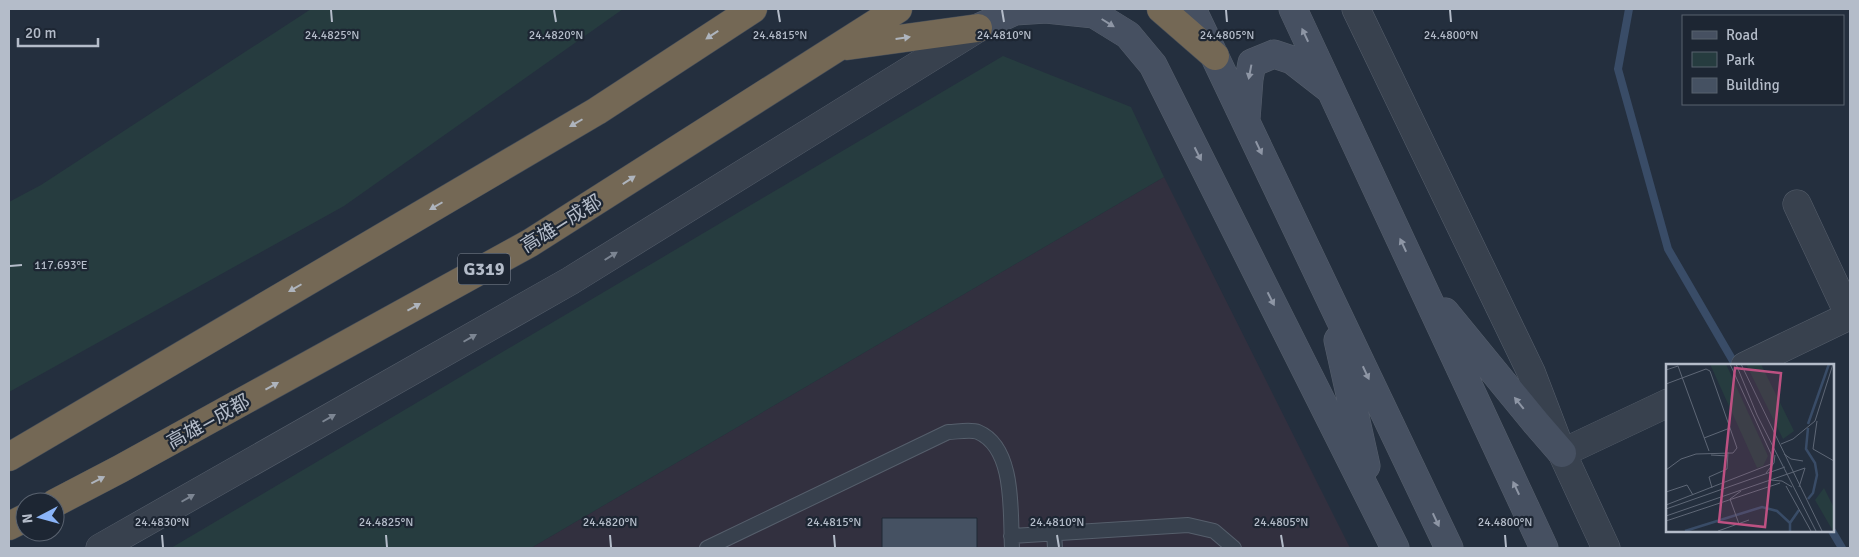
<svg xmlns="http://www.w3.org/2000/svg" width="1859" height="557" viewBox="0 0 1859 557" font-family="Signika,'Noto Sans SC',sans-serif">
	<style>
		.medical { fill: #32303f }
		.green { fill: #263c3f }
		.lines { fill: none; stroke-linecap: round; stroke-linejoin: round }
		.stream { stroke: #394c67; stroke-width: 8 }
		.building { fill: #455162; stroke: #1f2835 }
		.lane-casing { stroke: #565f6c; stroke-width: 16 }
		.street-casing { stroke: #565f6c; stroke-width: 29 }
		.secondary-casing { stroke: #565f6c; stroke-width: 29 }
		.highway-casing { stroke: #434c59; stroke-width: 29 }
		.lane { stroke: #38414e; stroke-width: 14 }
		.street { stroke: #38414e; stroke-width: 28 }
		.secondary { stroke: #465061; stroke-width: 28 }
		.highway { stroke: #746855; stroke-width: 28 }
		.oneway { fill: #8e96a5 }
		.oneway2 { fill: #aeb4bd }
		.oneway3 { fill: #7c8592 }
		.ticks { fill: none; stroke: #b4bcc9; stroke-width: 2 }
		.labels { text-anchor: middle; stroke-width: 4.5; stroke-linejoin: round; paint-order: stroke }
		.shield { fill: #1d2633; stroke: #878f9c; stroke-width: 1 }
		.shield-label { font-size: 18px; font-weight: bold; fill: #b4bcc9 }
		.street-label { font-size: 19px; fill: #b4bcc9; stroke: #1d2633 }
		.inset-river { fill: none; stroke: #394c67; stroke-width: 2.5 }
		.inset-road { fill: none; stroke: #5e6776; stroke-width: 1 }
		.view { fill: #bd5182; fill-opacity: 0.15; stroke: #bd5182; stroke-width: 2.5 }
		.inset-edge { fill: none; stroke: #b4bcc9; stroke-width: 2.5 }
		.ticks-label { font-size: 12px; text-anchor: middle; fill: #b4bcc9; stroke: #1d2633; stroke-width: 4.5; stroke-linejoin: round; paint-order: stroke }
	</style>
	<rect width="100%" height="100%" fill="#242f3e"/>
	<!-- medical -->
	<path class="medical" d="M 1164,177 L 1350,548 L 531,548 Z"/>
	<!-- green -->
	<path class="green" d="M 311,9 L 623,9 L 344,206 L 9,392 L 9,202 L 41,185 Z
		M 1003,56 L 1131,107 L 1164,177 L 531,548 L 171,548 Z"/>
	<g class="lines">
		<!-- stream -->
		<path class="stream" d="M 1629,9 L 1618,69 L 1668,249 L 1736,366
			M 1832,531 L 1842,548"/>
	</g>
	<!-- building -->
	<path class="building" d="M 882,518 L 977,518 L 977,548 L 882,548 Z"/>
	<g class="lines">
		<defs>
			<path id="lane" d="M 1054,533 L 1055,548
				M 1011,536 L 1188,525 L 1214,531 L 1234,548
				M 707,548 L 948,432 C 956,432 971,429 978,432 C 1016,448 1010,515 1012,548"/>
			<path id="street" d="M 1356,9 L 1531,372 L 1562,453 L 1606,548
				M 1797,204 L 1850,317
				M 1745,366 L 1849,316
				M 1562,453 L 1668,403
				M 100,548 L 570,281 L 978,28"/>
			<path id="secondary" d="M 1192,9 L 1449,548
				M 1293,9 L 1544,548
				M 978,28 L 1015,11 L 1046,9 L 1094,14 L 1128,35 L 1153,65 L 1395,548
				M 1246,119 L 1249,79 L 1252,63 L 1274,54 L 1292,60 L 1328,88
				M 1445,312 L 1536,423 L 1562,453
				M 1338,340 L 1366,466"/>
			<path id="highway" d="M 1161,9 L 1215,56
				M 847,46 L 978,28
				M 9,457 L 597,111 L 753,9
				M 55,503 L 120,469 L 530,243 L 898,9
				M 9,526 L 25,518"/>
		</defs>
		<!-- lane casing -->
		<use href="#lane" class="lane-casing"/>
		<!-- street casing -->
		<use href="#street" class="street-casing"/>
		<!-- secondary casing -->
		<use href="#secondary" class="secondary-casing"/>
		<!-- highway casing -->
		<use href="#highway" class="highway-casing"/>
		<!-- lane -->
		<use href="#lane" class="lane"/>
		<!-- street -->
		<use href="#street" class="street"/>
		<!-- secondary -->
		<use href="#secondary" class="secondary"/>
		<!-- highway -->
		<use href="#highway" class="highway"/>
	</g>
	<!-- one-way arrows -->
	<defs><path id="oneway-solid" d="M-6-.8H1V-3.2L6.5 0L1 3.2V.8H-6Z" transform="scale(1.25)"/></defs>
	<g class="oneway">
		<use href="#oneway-solid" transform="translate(1108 23) rotate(32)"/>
		<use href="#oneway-solid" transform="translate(1305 35) rotate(-115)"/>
		<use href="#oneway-solid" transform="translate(1250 72) rotate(101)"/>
		<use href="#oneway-solid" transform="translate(1259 148) rotate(65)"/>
		<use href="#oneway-solid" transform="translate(1198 154) rotate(63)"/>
		<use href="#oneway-solid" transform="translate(1403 245) rotate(-115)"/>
		<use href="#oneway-solid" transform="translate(1271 299) rotate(63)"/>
		<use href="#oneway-solid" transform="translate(1366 373) rotate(65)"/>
		<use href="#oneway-solid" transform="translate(1519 403) rotate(-129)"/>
		<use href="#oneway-solid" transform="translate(1516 488) rotate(-115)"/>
		<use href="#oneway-solid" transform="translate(1436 520) rotate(65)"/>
	</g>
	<g class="oneway2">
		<use href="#oneway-solid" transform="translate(712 35) rotate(147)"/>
		<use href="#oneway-solid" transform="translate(903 38) rotate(-8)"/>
		<use href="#oneway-solid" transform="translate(576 123) rotate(150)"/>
		<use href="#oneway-solid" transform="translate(629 180) rotate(-33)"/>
		<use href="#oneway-solid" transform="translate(436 206) rotate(150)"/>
		<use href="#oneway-solid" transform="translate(295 288) rotate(150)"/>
		<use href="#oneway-solid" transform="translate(414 307) rotate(-29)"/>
		<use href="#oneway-solid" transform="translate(272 386) rotate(-29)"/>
		<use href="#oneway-solid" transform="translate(98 480) rotate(-27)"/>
	</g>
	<g class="oneway3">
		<use href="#oneway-solid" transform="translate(611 256) rotate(-32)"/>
		<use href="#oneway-solid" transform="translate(470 338) rotate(-30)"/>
		<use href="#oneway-solid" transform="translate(329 418) rotate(-30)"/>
		<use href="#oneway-solid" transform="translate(188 498) rotate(-30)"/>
	</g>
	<!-- ticks -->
	<path class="ticks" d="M 331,10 L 332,22M 554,10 L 556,22M 778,10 L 780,22M 1002,10 L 1004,22M 1226,10 L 1227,22M 1450,10 L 1451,22M 10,266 L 22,265M 162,535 L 163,547M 386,535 L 387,547M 610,535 L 611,547M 834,535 L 835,547M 1057,535 L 1059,547M 1281,535 L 1283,547M 1505,535 L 1506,547"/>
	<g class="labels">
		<!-- shield labels -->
		<rect class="shield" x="458" y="253.5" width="52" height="31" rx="4"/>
		<g class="shield-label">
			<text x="484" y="275">G319</text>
		</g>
		<!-- street labels -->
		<g class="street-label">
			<text transform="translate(561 223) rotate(-32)" y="7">高雄—成都</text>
			<text transform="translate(208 421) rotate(-29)" y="7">高雄—成都</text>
		</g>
	</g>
	<!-- overview -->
	<g transform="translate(1666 364)">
		<rect width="168" height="168" fill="#242f3e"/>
		<path d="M 44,0 L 60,0 L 102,92 L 97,102 L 91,104 ZM 80,0 L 95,0 L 128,67 L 117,75 ZM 158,124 L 167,142 L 167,167 L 149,136 Z" fill="#263c3f"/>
		<path class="inset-river" d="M 142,60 L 163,0M 142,64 L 140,85 L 149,99 L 151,111 L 147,129 L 142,135M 19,167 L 96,143 L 111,147 L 124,159M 124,167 L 124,159 L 133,146"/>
		<path class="inset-road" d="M 70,0 L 91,51 L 150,167M 75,0 L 156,167M 0,6 L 12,2 L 43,87M 0,20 L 40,5 L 44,7 L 71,84 L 67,89 L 30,90 L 15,95 L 0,106M 151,57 L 147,85 L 168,97M 38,74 L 64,64M 115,80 L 127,75 L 149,57 L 167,0M 118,90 L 125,95 L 137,97M 45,91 L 62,92M 100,109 L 108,99 L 109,91M 104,116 L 116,117 L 126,123M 120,122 L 145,167M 133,123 L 139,104M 46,124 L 43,113 L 61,105 L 62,88M 0,128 L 21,121 L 27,131M 0,141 L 105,100 L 105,90 L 64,0M 0,145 L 119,103M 0,152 L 139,104M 0,157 L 114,119M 73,160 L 64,135 L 75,127M 52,167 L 83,156"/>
		<path class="view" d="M 69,4 L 115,9 L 99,163 L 53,158 Z"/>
		<rect width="168" height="168" class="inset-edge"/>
	</g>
	<g class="ticks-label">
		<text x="332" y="39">24.4825°N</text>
		<text x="556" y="39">24.4820°N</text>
		<text x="780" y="39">24.4815°N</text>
		<text x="1004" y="39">24.4810°N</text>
		<text x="1227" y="39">24.4805°N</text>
		<text x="1451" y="39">24.4800°N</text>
		<text x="61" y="269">117.693°E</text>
		<text x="162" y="526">24.4830°N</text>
		<text x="386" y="526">24.4825°N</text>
		<text x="610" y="526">24.4820°N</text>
		<text x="834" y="526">24.4815°N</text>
		<text x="1057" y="526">24.4810°N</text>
		<text x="1281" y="526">24.4805°N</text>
		<text x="1505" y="526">24.4800°N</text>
	</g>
	<!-- border -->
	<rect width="1859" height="557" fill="none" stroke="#b4bcc9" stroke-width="20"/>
	<!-- legend -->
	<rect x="1682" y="15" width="162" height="90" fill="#1d2633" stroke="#59626f"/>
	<rect x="1692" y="31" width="25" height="8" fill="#465061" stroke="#59626f"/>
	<text x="1726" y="40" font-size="15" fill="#b4bcc9">Road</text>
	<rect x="1692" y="52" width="25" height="15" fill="#263c3f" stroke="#59626f"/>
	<text x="1726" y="65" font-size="15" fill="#b4bcc9">Park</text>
	<rect x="1692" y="78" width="25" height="15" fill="#455162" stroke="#59626f"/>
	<text x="1726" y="90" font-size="15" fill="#b4bcc9">Building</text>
	<!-- north arrow -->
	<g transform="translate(40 517) rotate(264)"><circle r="24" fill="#1d2633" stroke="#59626f"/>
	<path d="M0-4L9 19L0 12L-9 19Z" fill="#8ab4f8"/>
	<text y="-8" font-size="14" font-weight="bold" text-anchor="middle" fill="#b4bcc9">N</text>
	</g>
	<!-- scale -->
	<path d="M18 38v8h80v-8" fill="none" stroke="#b4bcc9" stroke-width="2.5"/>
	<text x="25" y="38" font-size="15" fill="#b4bcc9" stroke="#1d2633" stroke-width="4" paint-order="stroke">20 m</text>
</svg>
